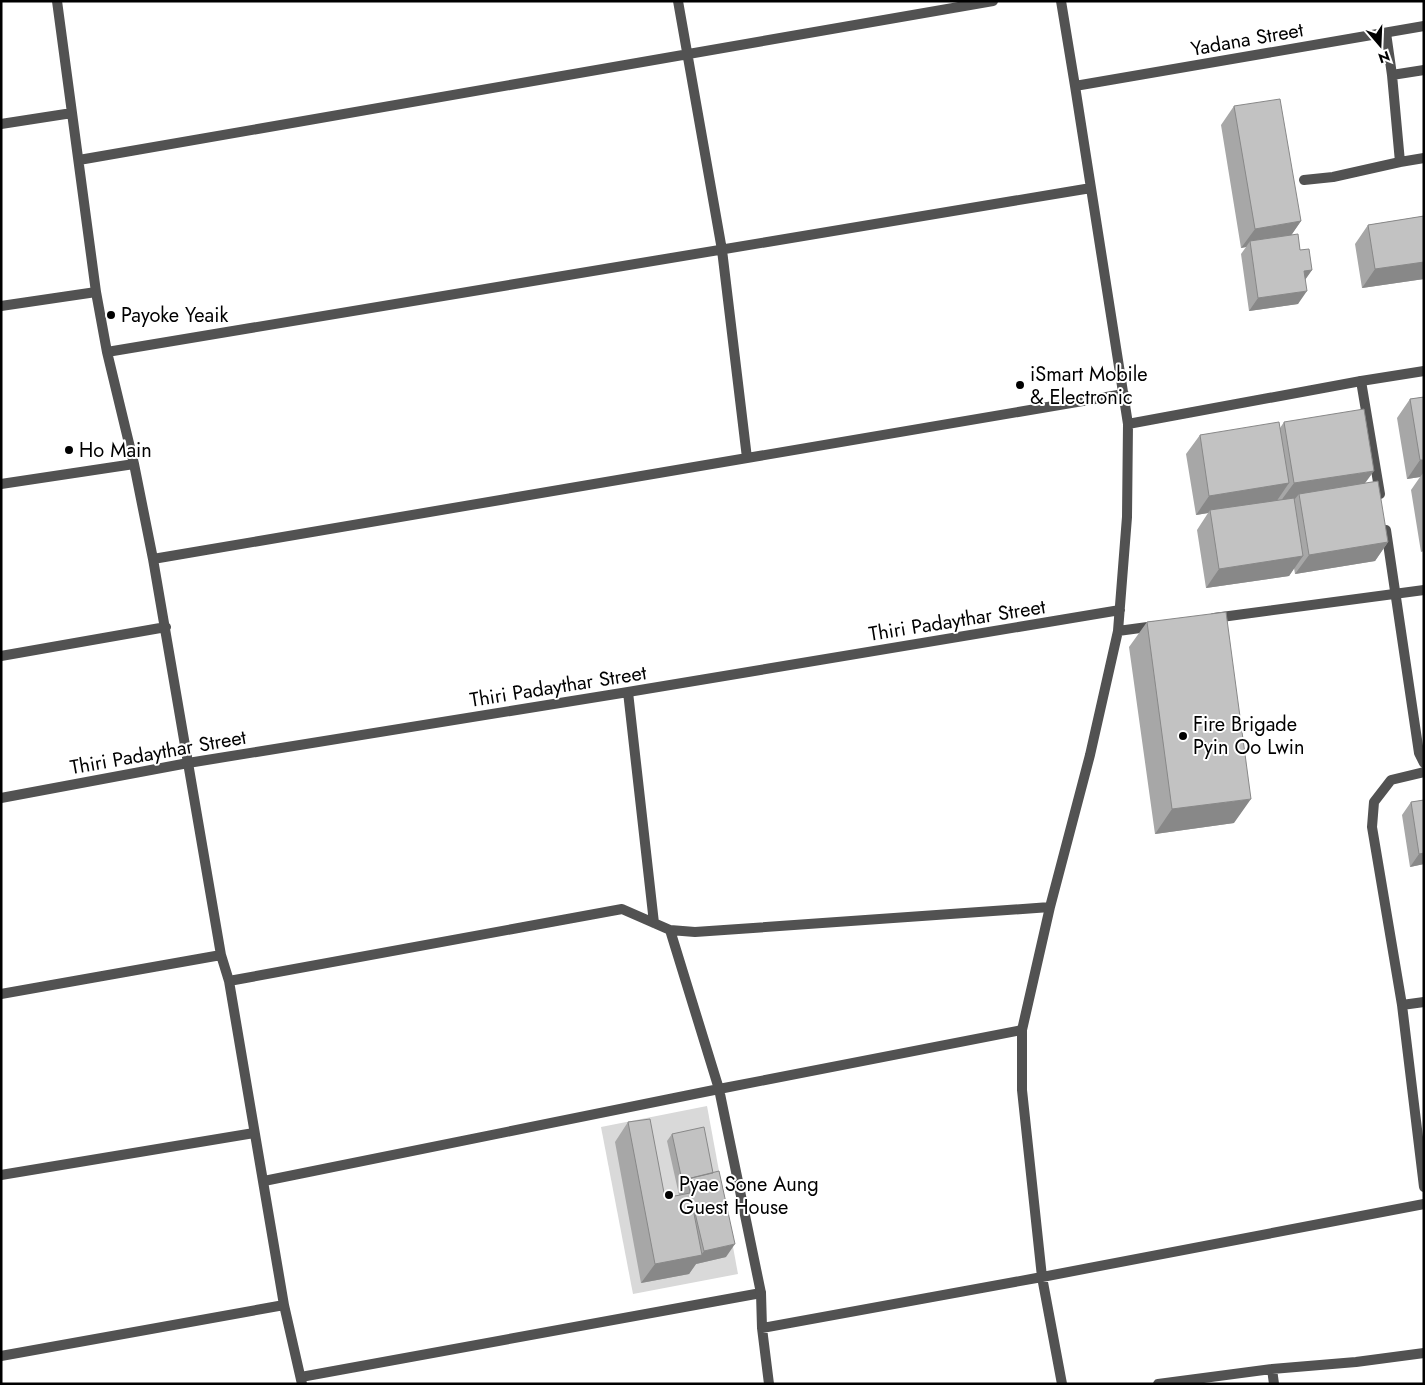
<svg xmlns="http://www.w3.org/2000/svg" width="1425" height="1385" viewBox="0 0 1425 1385" font-family="Jost,sans-serif">
	<style>
		.green { fill: #d9d9d9 }
		.lines { fill: none; stroke-linecap: round; stroke-linejoin: round }
		.service { stroke: #525252; stroke-width: 10 }
		.minor { stroke: #525252; stroke-width: 10 }
		.wall { fill: #a7a7a7 }
		.shaded-wall { fill: #888 }
		.building { fill: #c2c2c2; stroke: #888 }
		.poi-dot { fill: #000; stroke: #fff; stroke-width: 2 }
		.labels { text-anchor: middle; stroke-width: 4; stroke-linejoin: round; paint-order: stroke }
		.street-label { font-size: 20px; fill: #000; stroke: #fff }
		.poi-label { font-size: 20px; fill: #000; stroke: #fff; text-anchor: start }
	</style>
	<rect width="100%" height="100%" fill="#fff"/>
	<!-- green -->
	<path class="green" d="M 707,1106 L 738,1274 L 633,1294 L 601,1127 Z"/>
	<g class="lines">
		<!-- service -->
		<path class="service" d="M 1386,33 L 1392,75 L 1400,162 L 1424,158
			M 1392,75 L 1424,70
			M 1304,180 L 1333,177 L 1400,162
			M 1361,381 L 1380,494
			M 1386,530 L 1419,753 L 1424,763
			M 1424,772 L 1391,780 L 1374,802 L 1372,827 L 1402,1005 L 1424,1187
			M 1402,1005 L 1424,1002
			M 301,1377 L 761,1293"/>
		<!-- minor -->
		<path class="minor" d="M 57,1 L 96,292 L 107,352 L 134,464 L 153,559 L 221,955 L 229,981 L 284,1305 L 302,1384
			M 678,1 L 722,250 L 747,458
			M 1061,1 L 1075,86 L 1128,424 L 1127,517 L 1118,631 L 1090,755 L 1050,907 L 1022,1030 L 1022,1090 L 1042,1277 L 1062,1384
			M 1075,86 L 1424,26
			M 1,124 L 72,113
			M 79,160 L 993,1
			M 1,306 L 96,292
			M 107,352 L 1091,188
			M 1128,424 L 1361,381 L 1424,371
			M 1,484 L 134,464
			M 153,559 L 1124,394
			M 1214,618 L 1424,590
			M 1118,631 L 1155,626
			M 1,656 L 166,627
			M 628,692 L 654,923
			M 1,798 L 188,763 L 628,692 L 1120,610
			M 670,930 L 719,1089 L 761,1293 L 762,1328 L 769,1384
			M 229,981 L 622,909 L 670,930 L 695,932 L 1050,907
			M 1,994 L 221,955
			M 1,1175 L 254,1133
			M 264,1181 L 719,1089 L 1022,1030
			M 762,1328 L 1042,1277 L 1424,1204
			M 1,1356 L 284,1305
			M 1272,1369 L 1274,1384
			M 1158,1384 L 1272,1369 L 1356,1362 L 1424,1353"/>
	</g>
	<!-- wall -->
	<path class="wall" d="M 1234,106 L 1301,221 L 1291,235 L 1312,270 L 1305,279 L 1298,304 L 1249,311 L 1241,254 L 1246,247 L 1241,248 L 1221,125 Z
		M 1424,216 L 1424,279 L 1362,288 L 1355,244 L 1368,225 Z
		M 1424,397 L 1424,551 L 1421,552 L 1411,490 L 1420,477 L 1407,479 L 1397,418 L 1410,399 Z
		M 1284,422 L 1365,483 L 1388,542 L 1375,561 L 1295,574 L 1294,568 L 1289,576 L 1206,588 L 1197,530 L 1208,513 L 1196,515 L 1186,454 L 1200,435 L 1280,428 Z
		M 1147,622 L 1234,823 L 1155,834 L 1129,647 Z
		M 1424,800 L 1424,864 L 1410,867 L 1402,815 L 1411,802 Z
		M 628,1122 L 665,1198 L 679,1195 L 667,1141 L 672,1134 L 726,1257 L 696,1264 L 689,1274 L 641,1283 L 615,1142 Z"/>
	<!-- shaded-wall -->
	<path class="shaded-wall" d="M 1301,221 L 1288,240 L 1250,241 L 1246,247 L 1241,248 L 1255,229 Z
		M 1424,262 L 1424,279 L 1362,288 L 1375,269 Z
		M 1312,270 L 1303,283 L 1304,271 Z
		M 1307,291 L 1298,304 L 1249,311 L 1258,298 Z
		M 1420,460 L 1424,460 L 1424,472 L 1420,477 L 1407,479 Z
		M 1374,471 L 1360,490 L 1299,494 L 1294,500 L 1280,502 L 1294,483 Z
		M 1289,483 L 1276,502 L 1210,510 L 1208,513 L 1196,515 L 1209,496 Z
		M 1388,542 L 1375,561 L 1295,574 L 1309,555 Z
		M 1303,556 L 1289,576 L 1206,588 L 1219,569 Z
		M 1251,799 L 1234,823 L 1155,834 L 1172,809 Z
		M 1424,853 L 1424,864 L 1410,867 L 1419,854 Z
		M 735,1244 L 726,1257 L 696,1264 L 689,1274 L 641,1283 L 655,1264 L 701,1255 L 704,1251 Z"/>
	<!-- building -->
	<path class="building" d="M 1280,99 L 1301,221 L 1255,229 L 1234,106 Z
		M 1424,216 L 1424,262 L 1375,269 L 1368,225 Z
		M 1298,234 L 1300,250 L 1309,249 L 1312,270 L 1304,271 L 1307,291 L 1258,298 L 1250,241 Z
		M 1424,397 L 1424,460 L 1420,460 L 1410,399 Z
		M 1364,409 L 1374,471 L 1294,483 L 1284,422 Z
		M 1279,422 L 1289,483 L 1209,496 L 1200,435 Z
		M 1378,481 L 1388,542 L 1309,555 L 1299,494 Z
		M 1294,498 L 1303,556 L 1219,569 L 1210,510 Z
		M 1226,612 L 1251,799 L 1172,809 L 1147,622 Z
		M 1424,800 L 1424,853 L 1419,854 L 1411,802 Z
		M 650,1119 L 665,1198 L 690,1193 L 702,1255 L 655,1264 L 628,1122 Z
		M 704,1127 L 713,1173 L 687,1179 L 683,1185 L 672,1134 Z
		M 719,1171 L 735,1244 L 704,1251 L 687,1179 Z"/>
	<!-- markers -->
	<g class="poi-dot">
		<circle cx="111" cy="315" r="5"/>
		<circle cx="1020" cy="385" r="5"/>
		<circle cx="69" cy="450" r="5"/>
		<circle cx="1183" cy="736" r="5"/>
		<circle cx="669" cy="1195" r="5"/>
	</g>
	<g class="labels">
		<!-- street labels -->
		<g class="street-label">
			<text transform="translate(1247 39) rotate(-10)" y="7">Yadana Street</text>
			<text transform="translate(957 620) rotate(-9)" y="7">Thiri Padaythar Street</text>
			<text transform="translate(558 686) rotate(-9)" y="7">Thiri Padaythar Street</text>
			<text transform="translate(158 752) rotate(-10)" y="7">Thiri Padaythar Street</text>
		</g>
		<!-- poi labels -->
		<g class="poi-label">
			<text x="121" y="322">Payoke Yeaik</text>
			<text x="1030" y="381">iSmart Mobile<tspan x="1030" dy="23">&amp; Electronic</tspan></text>
			<text x="79" y="457">Ho Main</text>
			<text x="1193" y="731">Fire Brigade<tspan x="1193" dy="23">Pyin Oo Lwin</tspan></text>
			<text x="679" y="1191">Pyae Sone Aung<tspan x="679" dy="23">Guest House</tspan></text>
		</g>
	</g>
	<!-- border -->
	<rect width="1425" height="1385" fill="none" stroke="#000000" stroke-width="5"/>
	<!-- north arrow -->
	<g transform="translate(1380 45) rotate(161)" stroke="#ffffff" stroke-width="4" paint-order="stroke">
	<path d="M0-4L9 19L0 12L-9 19Z" fill="#000000"/>
	<text y="-8" font-size="14" font-weight="bold" text-anchor="middle" fill="#000000">N</text>
	</g>
</svg>
